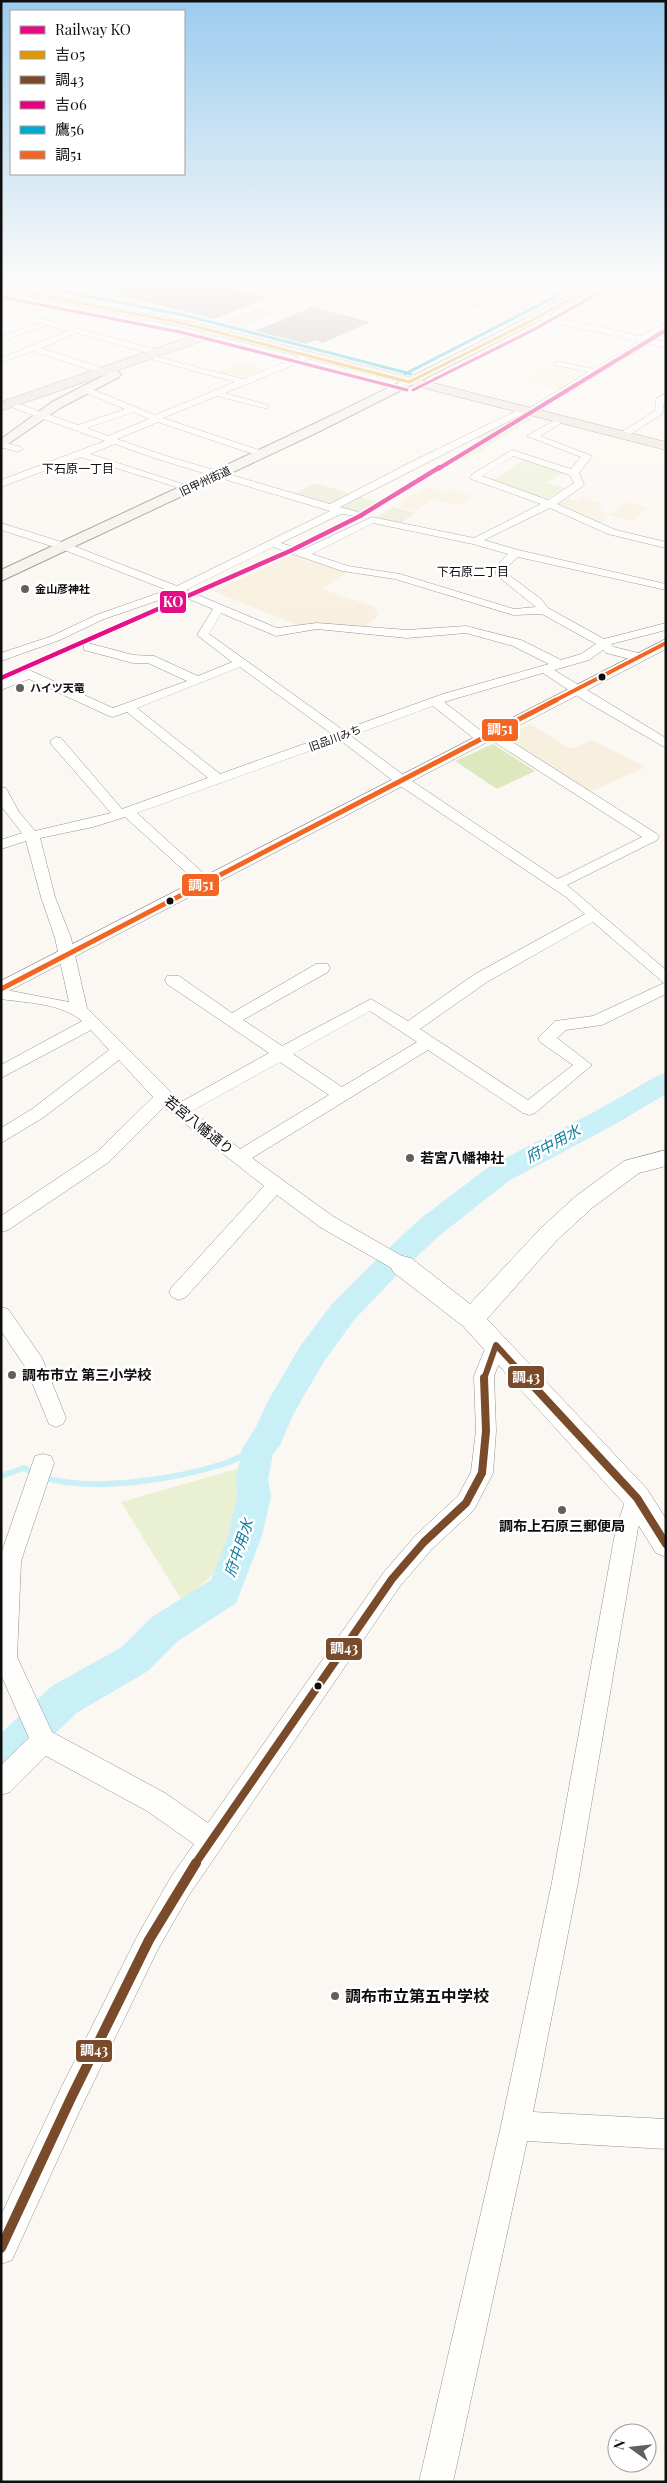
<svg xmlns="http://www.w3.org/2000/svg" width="667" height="2483" viewBox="0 0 667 2483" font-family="'Playfair Display','Noto Sans JP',serif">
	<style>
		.farmland { fill: #f8f0de }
		.green { fill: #eaf0d2 }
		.forest { fill: #dde8bf }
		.cemetery { fill: #ebebd6 }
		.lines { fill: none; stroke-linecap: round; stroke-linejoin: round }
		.stream { stroke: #c8f0f6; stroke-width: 6 }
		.river { fill: #c8f0f6; fill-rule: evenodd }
		.building { fill: #9f9b98 }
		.minor-casing { stroke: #959391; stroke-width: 1 }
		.tertiary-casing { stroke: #959391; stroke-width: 1 }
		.secondary-casing { stroke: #8b8a87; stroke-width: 2 }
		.primary-casing { stroke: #82807e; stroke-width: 1 }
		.trunk-casing { stroke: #82807e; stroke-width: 1 }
		.minor { fill: #fefefd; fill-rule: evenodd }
		.tertiary { fill: #fefefd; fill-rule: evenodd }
		.secondary { fill: #f5f1ea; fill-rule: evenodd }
		.primary { fill: #ede3d8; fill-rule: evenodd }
		.trunk { fill: #ecded6; fill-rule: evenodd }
		.bus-1-casing { stroke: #fff; stroke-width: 5 }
		.bus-2-far2-casing { stroke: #fff; stroke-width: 10 }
		.bus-2-far1-casing { stroke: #fff; stroke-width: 11 }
		.bus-2-casing { stroke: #fff; stroke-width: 14 }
		.bus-3-casing { stroke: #fff; stroke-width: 5 }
		.bus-4-casing { stroke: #fff; stroke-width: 5 }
		.bus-5-far1-casing { stroke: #fff; stroke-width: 6 }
		.bus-5-casing { stroke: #fff; stroke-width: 8 }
		.bus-1 { stroke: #e09701; stroke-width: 3 }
		.bus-2-far2 { stroke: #7a4b2a; stroke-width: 6 }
		.bus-2-far1 { stroke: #7a4b2a; stroke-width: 8 }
		.bus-2 { stroke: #7a4b2a; stroke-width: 10 }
		.bus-3 { stroke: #e5007d; stroke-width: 3 }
		.bus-4 { stroke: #00a9ce; stroke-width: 3 }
		.bus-5-far1 { stroke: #f26522; stroke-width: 4 }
		.bus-5 { stroke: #f26522; stroke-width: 5 }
		.rail-1-far1-casing { stroke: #fff; stroke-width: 5.5 }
		.rail-1-casing { stroke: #fff; stroke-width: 7 }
		.rail-1-far1 { stroke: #e50b84; stroke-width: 4 }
		.rail-1 { stroke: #e50b84; stroke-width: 4.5 }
		.poi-dot { fill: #61605e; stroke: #fff; stroke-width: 2 }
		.bus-dot { fill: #0e0e0e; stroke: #fff; stroke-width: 2 }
		.labels { text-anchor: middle; stroke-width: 5; stroke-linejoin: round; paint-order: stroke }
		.far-street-label { font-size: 11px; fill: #0e0e0e; stroke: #fff }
		.far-poi-label { font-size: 11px; font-weight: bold; fill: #0e0e0e; stroke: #fff; text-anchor: start }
		.far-neighbourhood-label { font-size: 12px; fill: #0e0e0e; stroke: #fff }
		.street-label { font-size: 14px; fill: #0e0e0e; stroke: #fff }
		.poi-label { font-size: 14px; font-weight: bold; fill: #0e0e0e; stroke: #fff; text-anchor: start }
		.water-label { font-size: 15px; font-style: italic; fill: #147d9c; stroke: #fff }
		.near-poi-label { font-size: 16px; font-weight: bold; fill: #0e0e0e; stroke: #fff; text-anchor: start }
		.line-badge { stroke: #fff; stroke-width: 2 }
		.badge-label { font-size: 14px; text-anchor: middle; font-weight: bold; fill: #fff }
	</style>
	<rect width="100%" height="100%" fill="#fbf7f2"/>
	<!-- farmland -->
	<path class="farmland" d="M 543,364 L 586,374 L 564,390 L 522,380 Z
		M 425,487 L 444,492 L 449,489 L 473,495 L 458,505 L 433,499 L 415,511 L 396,506 Z
		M 564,497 L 576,501 L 583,497 L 604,505 L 597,509 L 610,514 L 626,502 L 649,508 L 632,521 L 609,515 L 599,525 L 553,506 Z
		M 294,555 L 350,571 L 321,589 L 375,607 L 378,614 L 375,619 L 364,627 L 297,625 L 213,591 Z
		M 530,724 L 571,749 L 592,740 L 646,767 L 590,792 L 506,739 L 506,736 Z"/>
	<!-- green -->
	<path class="green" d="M 241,362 L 272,371 L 247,382 L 216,373 Z
		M 521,415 L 534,418 L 465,460 L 452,457 L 482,440 L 474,438 L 515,416 Z
		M 525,460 L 565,472 L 547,483 L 565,488 L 544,500 L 491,481 Z
		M 240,1468 L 240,1507 L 215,1572 L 183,1602 L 121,1502 Z"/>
	<!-- forest -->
	<path class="forest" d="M 493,744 L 535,771 L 497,789 L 455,761 Z"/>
	<!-- cemetery -->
	<path class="cemetery" d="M 315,483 L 353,494 L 331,506 L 292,495 Z
		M 358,496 L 382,503 L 361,515 L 337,507 Z
		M 394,507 L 415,513 L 399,524 L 375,518 Z"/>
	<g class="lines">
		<!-- stream -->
		<path class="stream" d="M 1,1476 L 24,1468 L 34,1473
			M 42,1477 C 92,1493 177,1479 226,1463 C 237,1459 247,1453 258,1449"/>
		<!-- river -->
		<path class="river" d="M 666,1073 L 666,1094 L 612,1126 L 510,1180 L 440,1235 L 411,1262 L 399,1264 L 401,1268 L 396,1276 L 354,1320 L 323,1363 L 294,1413 L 280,1445 L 273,1454 L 268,1479 L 271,1496 L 262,1536 L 236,1603 L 178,1641 L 148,1671 L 78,1712 L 14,1772 L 1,1778 L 1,1733 L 52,1686 L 122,1647 L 152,1617 L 211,1580 L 228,1536 L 237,1496 L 236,1479 L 242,1449 L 256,1427 L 269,1399 L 301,1345 L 332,1304 L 376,1260 L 388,1257 L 387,1254 L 391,1246 L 420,1219 L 490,1166 L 594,1112 L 657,1076 Z"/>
	</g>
	<!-- building -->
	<path class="building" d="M 98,286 L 222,286 L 268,297 L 215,319 L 98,290 Z
		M 312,307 L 370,322 L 323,343 L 315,340 L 299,347 L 248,334 Z"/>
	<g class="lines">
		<defs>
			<path id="minor" d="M 17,286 L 27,286 L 1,296 L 1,291 Z
				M 333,286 L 345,286 L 423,306 L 419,308 Z
				M 1,308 L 162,351 L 163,353 L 159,356 L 77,333 L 41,348 L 108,370 L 108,374 L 102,374 L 33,351 L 1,363 L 1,358 L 68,331 L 47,325 L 1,342 L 1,337 L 39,323 L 1,313 Z
				M 666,323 L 666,328 L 649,338 L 652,340 L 651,342 L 533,413 L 525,411 L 588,372 L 555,365 L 555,361 L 594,369 L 640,341 L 637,339 L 638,337 Z
				M 308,353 L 311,354 L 311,358 L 225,393 L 268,405 L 268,409 L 217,396 L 163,418 L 265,452 L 265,456 L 259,456 L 158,422 L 117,439 L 163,455 L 330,504 L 411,462 L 520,409 L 523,410 L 523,414 L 340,507 L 358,512 L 358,516 L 341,514 L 281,543 L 302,550 L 372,517 L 474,538 L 541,504 L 471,479 L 471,475 L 512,450 L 571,469 L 581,457 L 527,436 L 557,419 L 560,420 L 560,424 L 540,436 L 592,456 L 579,473 L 584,484 L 583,486 L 557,504 L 616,530 L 666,542 L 666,548 L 608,534 L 550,508 L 484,540 L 518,550 L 666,584 L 666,590 L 518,557 L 507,567 L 506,573 L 541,599 L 548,608 L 604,639 L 666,623 L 666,630 L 611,644 L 614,647 L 642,654 L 644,657 L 642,660 L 638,661 L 606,653 L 603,650 L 589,660 L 554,670 L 666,738 L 666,748 L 585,701 L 543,673 L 444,702 L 484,733 L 490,730 L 495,731 L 657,834 L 659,837 L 657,840 L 567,885 L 666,970 L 666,994 L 602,1025 L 566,1030 L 557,1038 L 592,1065 L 535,1113 L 529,1115 L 523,1113 L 428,1050 L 252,1158 L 334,1217 L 409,1260 L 412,1265 L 409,1270 L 402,1272 L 395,1270 L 320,1227 L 277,1195 L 186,1297 L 179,1300 L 172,1297 L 169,1292 L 172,1287 L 264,1186 L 164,1107 L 109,1162 L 8,1230 L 1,1232 L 1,1216 L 97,1152 L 153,1097 L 119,1060 L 44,1117 L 1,1143 L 1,1128 L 32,1109 L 109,1050 L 91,1030 L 1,1078 L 1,1065 L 82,1021 C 61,1003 27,1003 1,999 L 1,989 L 69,1002 L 55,938 L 41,897 L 26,841 L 1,849 L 1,840 L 22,833 L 1,806 L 1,787 L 6,788 L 19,812 L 35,831 L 111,813 L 51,744 L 50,741 L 56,737 L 61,738 L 122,809 L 208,778 L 127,712 L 113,717 L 109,716 L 29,679 L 1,690 L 1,681 L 29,670 L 113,708 L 187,681 L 148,663 L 133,663 L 84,650 L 84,644 L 88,643 L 133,655 L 154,656 L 198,676 L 232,662 L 197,635 L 213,609 L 177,594 L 104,619 L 60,640 L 1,661 L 1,653 L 52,636 L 96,615 L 167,590 L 67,551 L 1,530 L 1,523 L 71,545 L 177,586 L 330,511 L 157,459 L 115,444 L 90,454 L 195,488 L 186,490 L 81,457 L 1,487 L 1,480 L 105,441 L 13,408 L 13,404 L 19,404 L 78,425 L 125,409 L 81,391 L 81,387 L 84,386 L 155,415 L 235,382 L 154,360 L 154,356 L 243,379 ZM 134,412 L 149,419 L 108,436 L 87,428 ZM 513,456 L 570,475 L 574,483 L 548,500 L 482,476 ZM 373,523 L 473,544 L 508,554 L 498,564 L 495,574 L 536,607 L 514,609 L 400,574 L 348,566 L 312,554 ZM 273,547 L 342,571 L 395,579 L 513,615 L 542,614 L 596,644 L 581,654 L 561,660 L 521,640 L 466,626 L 407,630 L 317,623 L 277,628 L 186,590 ZM 221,613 L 276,636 L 317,629 L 407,638 L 466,633 L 513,646 L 549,664 L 443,694 L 343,730 L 209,634 ZM 240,667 L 332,734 L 220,774 L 137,708 ZM 433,706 L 477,741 L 482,742 L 488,738 L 642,837 L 558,879 L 406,777 L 351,736 ZM 340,740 L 396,783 L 566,897 L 585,914 L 475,974 L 408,1021 L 371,999 L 282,1046 L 243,1020 L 328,972 L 330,968 L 328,964 L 316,964 L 232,1013 L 179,976 L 167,976 L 165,980 L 167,984 L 269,1053 L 181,1102 L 87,1008 L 71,938 L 55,897 L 40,838 L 93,827 L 125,817 L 201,886 L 211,886 L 213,883 L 211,880 L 137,813 ZM 593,922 L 664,983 L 593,1016 L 555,1021 L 538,1038 L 540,1042 L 573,1065 L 528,1100 L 420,1029 L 487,982 ZM 370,1011 L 417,1042 L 342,1087 L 293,1054 ZM 280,1062 L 329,1095 L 240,1149 L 192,1111 Z
				M 666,393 L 662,414 L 626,437 L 620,437 L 620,433 L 655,411 L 656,399 Z
				M 1,442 L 21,447 L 23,449 L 18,452 L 1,447 Z
				M 1,1307 L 8,1309 L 42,1358 L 66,1418 L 63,1424 L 56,1427 L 49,1424 L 26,1368 L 1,1331 Z
				M 496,1337 L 503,1339 L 506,1345 L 494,1376 L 496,1431 L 493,1473 L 474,1510 L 432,1549 L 400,1586 L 189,1895 L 158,1949 L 81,2108 L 12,2260 L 1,2264 L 1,2215 L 61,2088 L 140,1931 L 171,1877 L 194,1844 L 147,1811 L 46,1756 L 10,1792 L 1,1795 L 1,1765 L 29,1738 L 1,1675 L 1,1554 L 35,1456 L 43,1454 L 51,1456 L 54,1463 L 21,1561 L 17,1657 L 52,1732 L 165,1793 L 208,1823 L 384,1572 L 416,1535 L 458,1496 L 471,1472 L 476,1431 L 474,1376 L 489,1339 Z
				M 637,1488 L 645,1491 L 648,1498 L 638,1528 L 578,1882 L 533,2112 L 666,2119 L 666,2149 L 527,2141 L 453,2482 L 419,2482 L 501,2126 L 552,1882 L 616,1528 L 629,1491 Z"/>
			<path id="tertiary" d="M 539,313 L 666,342 L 666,348 L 535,318 L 535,314 Z
				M 666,639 L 666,649 L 1,995 L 1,981 Z
				M 666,1150 L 666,1166 L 639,1173 L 592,1208 L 557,1240 L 487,1319 L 647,1489 L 666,1519 L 666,1557 L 656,1553 L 627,1507 L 463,1326 L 393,1272 L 390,1265 L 393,1258 L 402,1256 L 411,1258 L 470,1304 L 541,1228 L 576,1196 L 624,1161 Z"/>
			<path id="secondary" d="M 586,286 L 598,286 L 519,331 L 312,435 L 1,581 L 1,570 C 197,478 396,390 586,286 Z
				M 115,370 L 121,374 L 119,377 L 60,408 L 1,449 L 1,439 L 52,402 Z"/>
			<path id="primary" d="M 1,286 L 197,323 L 666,442 L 666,450 L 197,330 L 1,291 Z
				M 395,286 L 414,286 L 539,312 L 545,316 L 539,320 L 401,289 Z"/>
			<path id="trunk" d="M 318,286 L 333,286 L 220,335 L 1,411 L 1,402 L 212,329 Z"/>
		</defs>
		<!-- minor casing -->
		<use href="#minor" class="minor-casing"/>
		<!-- tertiary casing -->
		<use href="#tertiary" class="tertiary-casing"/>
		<!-- secondary casing -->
		<use href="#secondary" class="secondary-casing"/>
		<!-- primary casing -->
		<use href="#primary" class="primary-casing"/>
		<!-- trunk casing -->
		<use href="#trunk" class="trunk-casing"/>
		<!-- minor -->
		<use href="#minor" class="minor"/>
		<!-- tertiary -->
		<use href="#tertiary" class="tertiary"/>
		<!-- secondary -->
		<use href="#secondary" class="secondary"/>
		<!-- primary -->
		<use href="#primary" class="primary"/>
		<!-- trunk -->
		<use href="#trunk" class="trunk"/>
		<defs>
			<path id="bus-1" d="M 1,288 L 182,323 L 409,382
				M 409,382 L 531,321 L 593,286"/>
			<path id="bus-2-far2" d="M 484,1379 L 496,1345 L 527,1379"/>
			<path id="bus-2-far1" d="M 526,1378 L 637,1498 L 666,1544
				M 195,1864 L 392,1579 L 424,1542 L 466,1503 L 482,1473 L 486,1431 L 484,1378"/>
			<path id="bus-2" d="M 1,2248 L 71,2098 L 149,1940 L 196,1863"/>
			<path id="bus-3" d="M 1,297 L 180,332 L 407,390
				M 413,390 L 535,329 L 597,294"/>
			<path id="bus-4" d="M 34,286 L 184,315 L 411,374
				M 405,374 L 576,286"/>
			<path id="bus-5-far1" d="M 554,701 L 666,643"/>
			<path id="bus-5" d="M 1,989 L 556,700"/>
		</defs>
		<!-- bus-1 casing -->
		<use href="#bus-1" class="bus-1-casing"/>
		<!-- bus-2-far2 casing -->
		<use href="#bus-2-far2" class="bus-2-far2-casing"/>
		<!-- bus-2-far1 casing -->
		<use href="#bus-2-far1" class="bus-2-far1-casing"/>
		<!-- bus-2 casing -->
		<use href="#bus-2" class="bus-2-casing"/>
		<!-- bus-3 casing -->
		<use href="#bus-3" class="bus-3-casing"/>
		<!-- bus-4 casing -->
		<use href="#bus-4" class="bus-4-casing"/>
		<!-- bus-5-far1 casing -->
		<use href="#bus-5-far1" class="bus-5-far1-casing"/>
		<!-- bus-5 casing -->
		<use href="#bus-5" class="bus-5-casing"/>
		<!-- bus-1 -->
		<use href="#bus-1" class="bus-1"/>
		<!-- bus-2-far2 -->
		<use href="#bus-2-far2" class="bus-2-far2"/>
		<!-- bus-2-far1 -->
		<use href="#bus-2-far1" class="bus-2-far1"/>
		<!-- bus-2 -->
		<use href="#bus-2" class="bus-2"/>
		<!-- bus-3 -->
		<use href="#bus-3" class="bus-3"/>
		<!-- bus-4 -->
		<use href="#bus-4" class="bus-4"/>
		<!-- bus-5-far1 -->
		<use href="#bus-5-far1" class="bus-5-far1"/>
		<!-- bus-5 -->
		<use href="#bus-5" class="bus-5"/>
		<defs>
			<path id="rail-1-far1" d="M 438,469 L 666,330"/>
			<path id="rail-1" d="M 1,678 L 290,551 L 360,516 L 440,467"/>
		</defs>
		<!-- rail-1-far1 casing -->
		<use href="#rail-1-far1" class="rail-1-far1-casing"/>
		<!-- rail-1 casing -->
		<use href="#rail-1" class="rail-1-casing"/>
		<!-- rail-1-far1 -->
		<use href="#rail-1-far1" class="rail-1-far1"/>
		<!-- rail-1 -->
		<use href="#rail-1" class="rail-1"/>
	</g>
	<!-- sky -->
	<linearGradient id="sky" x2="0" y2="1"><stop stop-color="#9bccee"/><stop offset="0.45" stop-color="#fdfbf9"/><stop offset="1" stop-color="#fdfbf9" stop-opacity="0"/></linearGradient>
	<rect width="667" height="633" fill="url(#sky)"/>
	<!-- markers -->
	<g class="poi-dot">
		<circle cx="25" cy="589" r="5"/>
		<circle cx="20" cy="688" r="5"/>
		<circle cx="410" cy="1158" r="5"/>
		<circle cx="12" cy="1375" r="5"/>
		<circle cx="562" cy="1510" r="5"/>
		<circle cx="335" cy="1996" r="5"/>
	</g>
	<g class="bus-dot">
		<circle cx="602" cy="677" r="4.5"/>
		<circle cx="170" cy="901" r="4.5"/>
		<circle cx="318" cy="1686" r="4.5"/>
	</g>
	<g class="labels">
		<!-- far-street labels -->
		<g class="far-street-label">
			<text transform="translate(205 481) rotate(-25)" y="4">旧甲州街道</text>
			<text transform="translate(335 738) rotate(-20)" y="4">旧品川みち</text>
		</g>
		<!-- far-poi labels -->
		<g class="far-poi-label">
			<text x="35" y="593">金山彦神社</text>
			<text x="30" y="692">ハイツ天竜</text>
		</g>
		<!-- far-neighbourhood labels -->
		<g class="far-neighbourhood-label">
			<text x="78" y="473">下石原一丁目</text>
			<text x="473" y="576">下石原二丁目</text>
		</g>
		<!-- street labels -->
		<g class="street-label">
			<text transform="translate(199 1125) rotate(39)" y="5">若宮八幡通り</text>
		</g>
		<!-- poi labels -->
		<g class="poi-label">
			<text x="420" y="1163">若宮八幡神社</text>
			<text x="22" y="1380">調布市立 第三小学校</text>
			<text x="562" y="1531" text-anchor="middle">調布上石原三郵便局</text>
		</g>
		<!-- water labels -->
		<g class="water-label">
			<text transform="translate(553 1144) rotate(-29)" y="5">府中用水</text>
			<text transform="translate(239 1548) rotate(-71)" y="5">府中用水</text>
		</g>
		<!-- near-poi labels -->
		<g class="near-poi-label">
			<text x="345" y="2002">調布市立第五中学校</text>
		</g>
	</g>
	<g class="line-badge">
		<rect x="159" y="590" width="28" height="24" rx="5" fill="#e50b84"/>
		<rect x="481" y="718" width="38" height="24" rx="5" fill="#f26522"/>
		<rect x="181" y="873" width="39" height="24" rx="5" fill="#f26522"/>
		<rect x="507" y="1365" width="38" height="24" rx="5" fill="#7a4b2a"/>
		<rect x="325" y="1637" width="38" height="24" rx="5" fill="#7a4b2a"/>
		<rect x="75" y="2039" width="38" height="24" rx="5" fill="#7a4b2a"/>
	</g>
	<g class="badge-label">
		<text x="173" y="607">KO</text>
		<text x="500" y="734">調51</text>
		<text x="201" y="890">調51</text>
		<text x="526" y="1382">調43</text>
		<text x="344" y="1653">調43</text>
		<text x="94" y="2055">調43</text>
	</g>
	<!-- border -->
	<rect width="667" height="2483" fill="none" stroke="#0e0e0e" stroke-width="5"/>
	<!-- legend -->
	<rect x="10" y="10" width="175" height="165" fill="#ffffff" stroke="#9f9f9f"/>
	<rect x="20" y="26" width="25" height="8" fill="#e50b84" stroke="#9f9f9f"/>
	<text x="55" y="35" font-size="15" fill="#0e0e0e">Railway KO</text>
	<rect x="20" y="51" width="25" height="8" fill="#e09701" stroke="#9f9f9f"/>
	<text x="55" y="60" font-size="15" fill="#0e0e0e">吉05</text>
	<rect x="20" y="76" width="25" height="8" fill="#7a4b2a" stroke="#9f9f9f"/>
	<text x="55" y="85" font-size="15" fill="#0e0e0e">調43</text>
	<rect x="20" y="101" width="25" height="8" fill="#e5007d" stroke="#9f9f9f"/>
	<text x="55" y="110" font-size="15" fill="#0e0e0e">吉06</text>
	<rect x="20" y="126" width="25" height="8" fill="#00a9ce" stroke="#9f9f9f"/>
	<text x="55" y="135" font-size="15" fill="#0e0e0e">鷹56</text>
	<rect x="20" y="151" width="25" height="8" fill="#f26522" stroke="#9f9f9f"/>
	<text x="55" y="160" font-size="15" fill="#0e0e0e">調51</text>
	<!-- north arrow -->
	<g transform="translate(632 2448) rotate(285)"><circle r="24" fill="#ffffff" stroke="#9f9f9f"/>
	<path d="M0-4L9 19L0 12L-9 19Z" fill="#61605e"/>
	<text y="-8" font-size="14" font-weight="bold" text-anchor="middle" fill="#0e0e0e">N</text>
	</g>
</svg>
